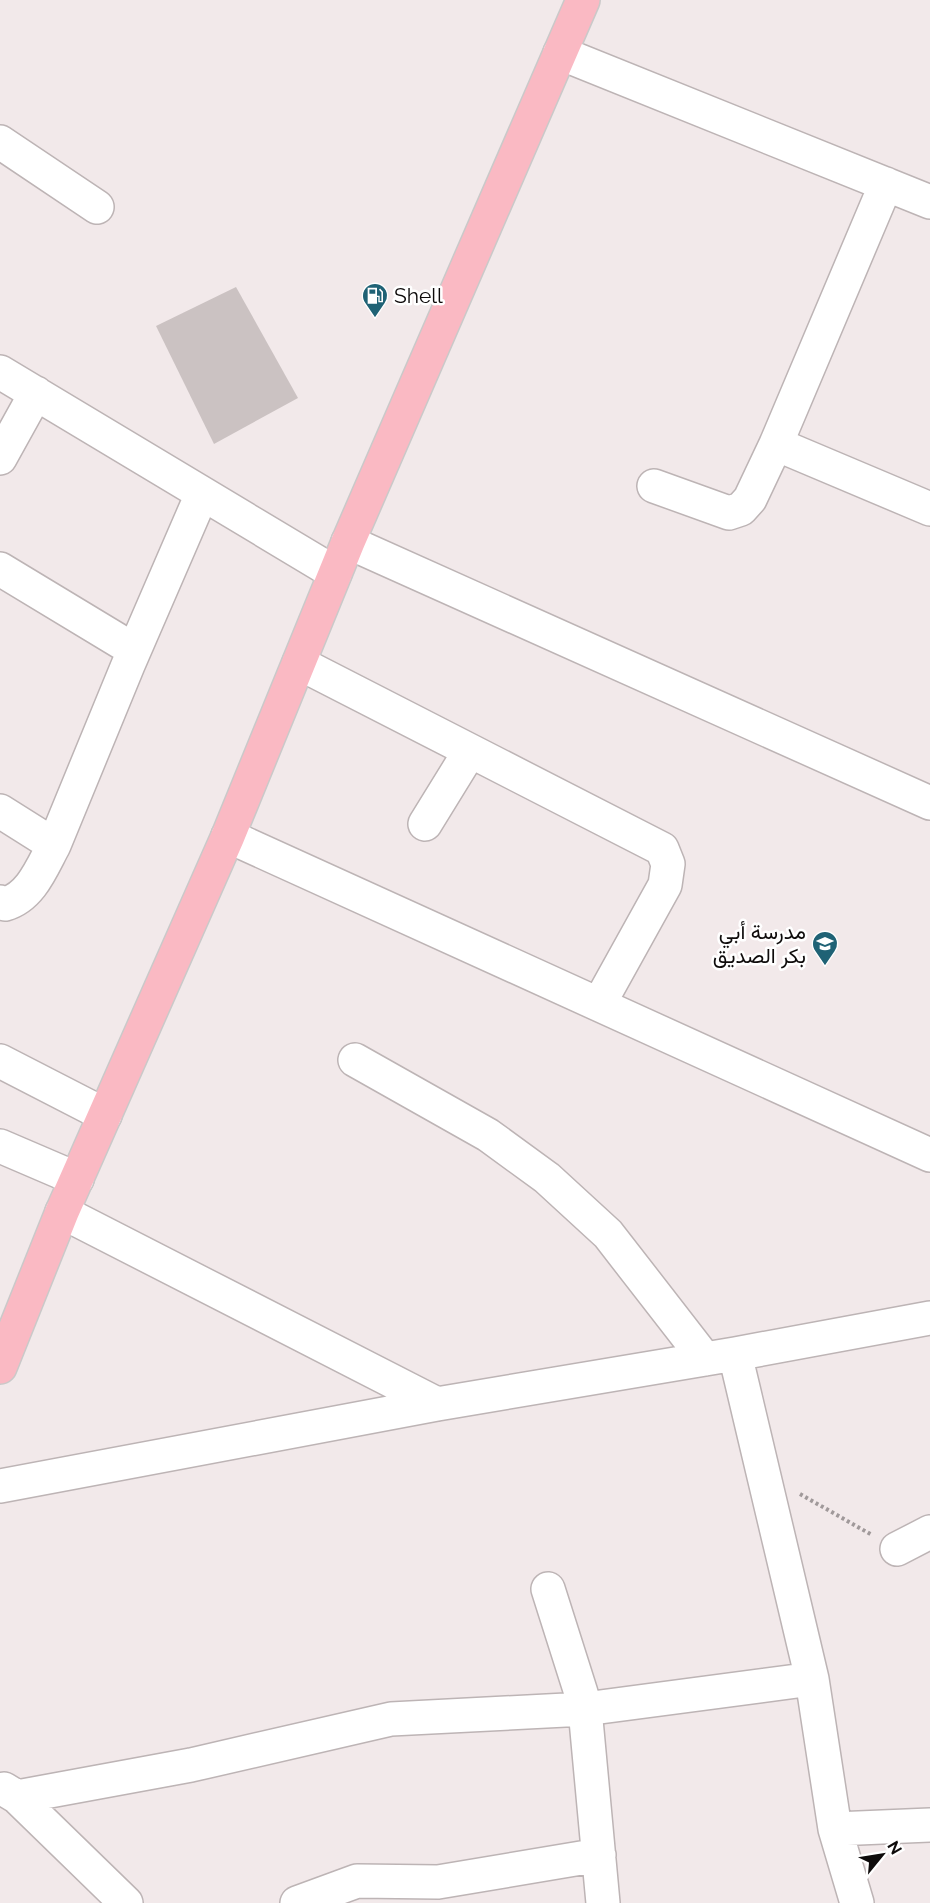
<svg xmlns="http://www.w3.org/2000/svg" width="930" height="1903" viewBox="0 0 930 1903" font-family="Raleway,Vazirmatn,sans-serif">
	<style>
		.building { fill: #cbc2c2 }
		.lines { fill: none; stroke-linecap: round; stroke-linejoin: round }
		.minor-casing { stroke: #bdb4b5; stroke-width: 36 }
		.major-casing { stroke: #cac9c9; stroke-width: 36 }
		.path { stroke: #a0999a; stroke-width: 4; stroke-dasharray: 3 3; stroke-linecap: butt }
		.minor { stroke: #fff; stroke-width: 33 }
		.major { stroke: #fab9c3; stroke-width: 33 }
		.labels { text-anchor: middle; stroke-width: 5; stroke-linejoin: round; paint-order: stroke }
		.poi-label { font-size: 21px; fill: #0e0b0b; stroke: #fff; text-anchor: start }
	</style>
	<rect width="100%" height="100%" fill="#f2e9ea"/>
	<!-- building -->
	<path class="building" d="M 236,287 L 298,398 L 214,444 L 156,326 Z"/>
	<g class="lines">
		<defs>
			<path id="minor" d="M 560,53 L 930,202
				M 0,142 L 97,207
				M 0,372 L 335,573
				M 776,444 L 930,509
				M 0,458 L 36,393
				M 654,486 L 729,513 L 741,509 L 750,499 L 776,444 L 886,184
				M 348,542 L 930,803
				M 0,569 L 134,650
				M 299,663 L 662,849 L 668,864 L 665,885 L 599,1004
				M 0,811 L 54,845 C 42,867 31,897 5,904 L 0,902
				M 425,824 L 470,751
				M 228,836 L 930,1155
				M 54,845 L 128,665 L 202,494
				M 355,1060 L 488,1135 L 547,1178 L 608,1234 L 705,1359
				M 0,1061 L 105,1115
				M 0,1146 L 77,1179
				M 62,1212 L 437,1404
				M 0,1486 L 437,1404 L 735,1354 L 930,1318
				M 897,1549 L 930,1532
				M 548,1589 L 581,1693 L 585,1709 L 603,1903
				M 812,1679 L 835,1829 L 857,1903
				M 4,1789 L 17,1797 L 126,1903
				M 17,1797 L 191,1765 L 391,1719 L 585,1709 L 812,1679 L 735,1354
				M 835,1829 L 930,1825
				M 297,1903 L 357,1881 L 438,1882 L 599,1855"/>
			<path id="major" d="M 0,1367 L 62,1212 L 228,836 L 348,542 L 583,0"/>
		</defs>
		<!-- minor casing -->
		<use href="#minor" class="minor-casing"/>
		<!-- major casing -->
		<use href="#major" class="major-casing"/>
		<!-- path -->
		<path class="path" d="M 800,1494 L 872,1535"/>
		<!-- minor -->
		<use href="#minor" class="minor"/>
		<!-- major -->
		<use href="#major" class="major"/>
	</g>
	<!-- icons -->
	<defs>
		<symbol id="fuel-pin" viewBox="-11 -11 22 30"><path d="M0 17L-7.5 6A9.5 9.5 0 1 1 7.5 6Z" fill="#1f6275" stroke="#fff"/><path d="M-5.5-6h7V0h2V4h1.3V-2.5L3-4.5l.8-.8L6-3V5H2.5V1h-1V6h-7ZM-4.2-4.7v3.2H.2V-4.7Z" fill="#fff"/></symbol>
		<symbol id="school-pin" viewBox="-11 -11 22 30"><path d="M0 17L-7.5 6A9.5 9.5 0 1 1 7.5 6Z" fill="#1f6275" stroke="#fff"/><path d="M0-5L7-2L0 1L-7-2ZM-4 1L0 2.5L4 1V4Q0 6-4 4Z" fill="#fff"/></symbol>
	</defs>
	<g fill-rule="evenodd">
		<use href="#fuel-pin" x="360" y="281" width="30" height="40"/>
		<use href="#school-pin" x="810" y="929" width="30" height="40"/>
	</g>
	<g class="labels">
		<!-- poi labels -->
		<g class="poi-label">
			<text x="394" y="303">Shell</text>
			<text x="806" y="939" text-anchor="end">مدرسة أبي<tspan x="806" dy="24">بكر الصديق</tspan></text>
		</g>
	</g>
	<!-- north arrow -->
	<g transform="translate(882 1855) rotate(60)" stroke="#ffffff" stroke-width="4.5" paint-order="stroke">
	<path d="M0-4.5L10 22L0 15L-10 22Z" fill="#0e0b0b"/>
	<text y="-9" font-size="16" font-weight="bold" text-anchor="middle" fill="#0e0b0b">N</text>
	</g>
</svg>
